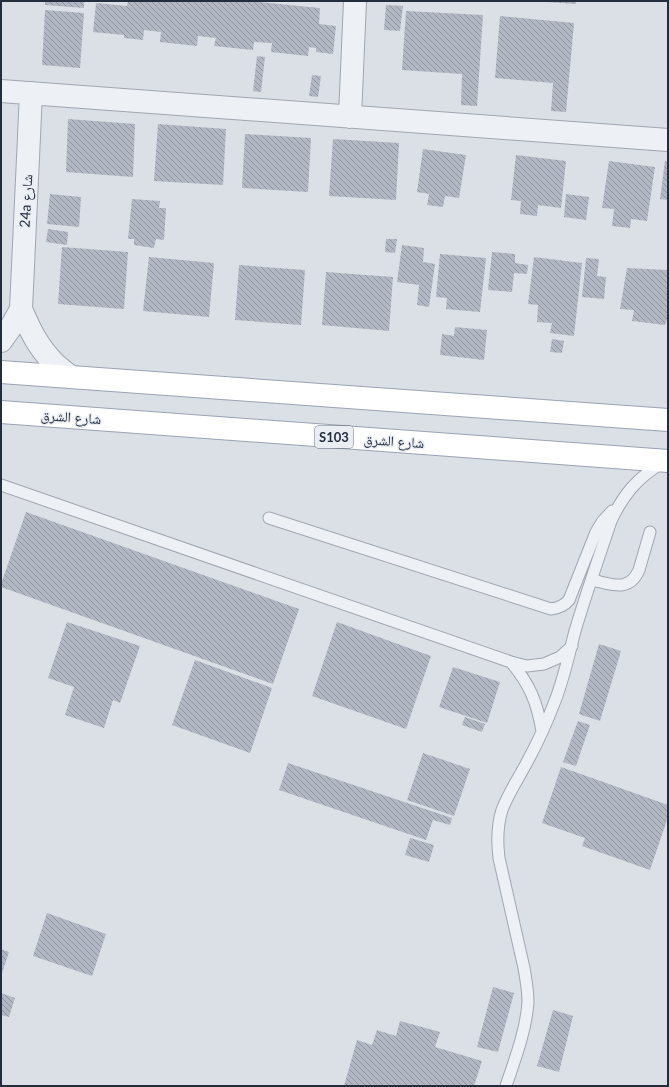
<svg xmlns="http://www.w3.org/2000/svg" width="669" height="1087" viewBox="0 0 669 1087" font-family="Lato,'Noto Naskh Arabic',sans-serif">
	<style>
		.building { fill: url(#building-back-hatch) }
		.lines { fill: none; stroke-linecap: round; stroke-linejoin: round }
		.lane-casing { stroke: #a0a6b0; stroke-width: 13 }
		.street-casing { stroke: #a0a6b0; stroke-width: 24 }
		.primary-casing { stroke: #99a3b3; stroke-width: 24 }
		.lane { stroke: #edf0f5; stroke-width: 11 }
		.street { stroke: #edf0f5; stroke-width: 22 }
		.primary { stroke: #fff; stroke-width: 22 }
		.labels { text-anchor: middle; stroke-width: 3; stroke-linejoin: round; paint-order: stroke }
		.shield { fill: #eaeef4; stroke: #5f6774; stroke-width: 1 }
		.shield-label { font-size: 13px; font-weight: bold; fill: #242d3d }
		.street-label { font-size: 14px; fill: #242d3d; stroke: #eaeef4 }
	</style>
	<defs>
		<pattern id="building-back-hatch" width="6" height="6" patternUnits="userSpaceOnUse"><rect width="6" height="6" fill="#b2b8c3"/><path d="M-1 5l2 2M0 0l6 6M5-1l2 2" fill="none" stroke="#9196a0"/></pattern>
	</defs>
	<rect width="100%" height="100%" fill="#dbdfe6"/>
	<!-- building -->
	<path class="building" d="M 45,1 L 84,1 L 84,8 L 45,5 Z
		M 128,1 L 248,1 L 320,8 L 319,24 L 336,26 L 333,54 L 316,52 L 316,48 L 309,47 L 308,56 L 271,52 L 272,43 L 254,42 L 253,50 L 214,46 L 216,38 L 198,36 L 197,46 L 160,42 L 161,32 L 144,30 L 143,40 L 124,38 L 124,35 L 93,32 L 96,3 L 127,6 Z
		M 546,1 L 576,1 L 576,4 L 546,2 Z
		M 386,5 L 403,6 L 400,31 L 384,30 Z
		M 45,10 L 84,13 L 80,68 L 42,65 Z
		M 406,11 L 483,15 L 477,106 L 461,105 L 462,74 L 402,70 Z
		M 500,16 L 574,23 L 566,112 L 551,111 L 553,83 L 495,78 Z
		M 257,56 L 265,57 L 261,92 L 253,91 Z
		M 312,75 L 321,76 L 318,97 L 309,96 Z
		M 68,119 L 135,124 L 133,177 L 66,172 Z
		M 158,124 L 226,129 L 223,185 L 154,181 Z
		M 245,134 L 311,138 L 308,192 L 242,188 Z
		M 333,139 L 399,143 L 396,200 L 329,196 Z
		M 423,149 L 466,155 L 459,198 L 445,196 L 443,207 L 427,205 L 429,194 L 417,192 Z
		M 516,155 L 566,161 L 561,208 L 538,205 L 537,216 L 520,214 L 521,201 L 511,200 Z
		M 609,161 L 655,167 L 647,221 L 631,219 L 630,228 L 612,226 L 614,209 L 602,208 Z
		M 665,161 L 668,162 L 668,200 L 660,199 Z
		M 50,194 L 81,197 L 79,227 L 47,224 Z
		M 566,194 L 589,197 L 586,220 L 564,217 Z
		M 132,199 L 160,201 L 159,208 L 166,208 L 164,240 L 156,239 L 154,248 L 134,245 L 134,239 L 128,239 Z
		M 48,229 L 68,232 L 67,245 L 46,242 Z
		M 386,239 L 397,239 L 395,253 L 385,252 Z
		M 402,245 L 424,248 L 423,262 L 435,264 L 429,307 L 417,305 L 419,285 L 397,282 Z
		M 62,247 L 128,252 L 124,309 L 58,304 Z
		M 492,252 L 515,254 L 515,263 L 528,265 L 527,274 L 514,273 L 512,292 L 488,290 Z
		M 440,254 L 486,258 L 480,312 L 446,309 L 447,298 L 436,297 Z
		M 149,257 L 214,263 L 209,317 L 143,311 Z
		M 534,257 L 582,263 L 574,336 L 550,333 L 552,323 L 537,322 L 538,305 L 528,304 Z
		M 586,258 L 599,259 L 597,276 L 606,277 L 604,299 L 582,297 Z
		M 239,265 L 305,270 L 301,325 L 235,320 Z
		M 627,268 L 668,270 L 668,317 L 665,325 L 632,321 L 634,310 L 620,309 Z
		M 326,272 L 393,277 L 389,331 L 322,325 Z
		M 455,327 L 487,330 L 484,360 L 440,355 L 442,334 L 454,336 Z
		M 552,339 L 564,341 L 562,353 L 550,352 Z
		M 26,512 L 299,609 L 273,684 L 1,587 L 1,584 Z
		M 67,622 L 140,646 L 120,703 L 113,700 L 104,728 L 65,715 L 74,687 L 48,678 Z
		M 337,622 L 431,656 L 406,729 L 312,696 Z
		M 599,644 L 621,651 L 600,721 L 579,714 Z
		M 195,660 L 272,688 L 250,753 L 172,725 Z
		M 453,667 L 500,682 L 487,723 L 439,707 Z
		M 465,717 L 485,724 L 482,732 L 462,725 Z
		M 578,721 L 590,725 L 576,766 L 563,762 Z
		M 423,753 L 470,769 L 454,816 L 407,800 Z
		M 288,763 L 452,818 L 450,825 L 433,820 L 426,840 L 279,790 Z
		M 561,767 L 668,805 L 668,817 L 650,870 L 582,846 L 585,838 L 542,823 Z
		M 410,838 L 434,845 L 429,862 L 405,855 Z
		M 47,913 L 106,934 L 92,976 L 33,956 Z
		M 1,949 L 9,952 L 1,976 Z
		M 493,987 L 514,993 L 498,1052 L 477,1047 Z
		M 1,993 L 15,998 L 9,1017 L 1,1015 Z
		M 553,1010 L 573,1016 L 559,1072 L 537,1066 Z
		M 400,1021 L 440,1032 L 435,1047 L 482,1061 L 474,1086 L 344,1086 L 357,1040 L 372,1045 L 377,1030 L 396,1036 Z"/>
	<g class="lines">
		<defs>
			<path id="lane" d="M 1,485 L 511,662 L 527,666 L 544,664 L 560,657 L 572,646
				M 269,518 L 551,609 C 559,608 564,606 569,600 L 596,532 L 602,522 L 612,511
				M 592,580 C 611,584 629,593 639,570 L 650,532
				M 511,662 C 530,685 537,702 542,731
				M 506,1086 C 515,1059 526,1031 528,1002 C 528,991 526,979 524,968 L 499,858 C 497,842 497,826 502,810 C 508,794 518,779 526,764 C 537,744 547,722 555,701 C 564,678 569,654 575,631 C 586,594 599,557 611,521 C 623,495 637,478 662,463"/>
			<path id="street" d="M 1,91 L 668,140
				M 31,93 L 21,309 C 30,330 38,347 54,363 C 59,368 65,372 71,377
				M 350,117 L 355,1
				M 1,341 L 11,327 L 21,309"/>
			<path id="primary" d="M 1,372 L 668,420
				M 1,412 L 668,461"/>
		</defs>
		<!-- lane casing -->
		<use href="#lane" class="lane-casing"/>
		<!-- street casing -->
		<use href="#street" class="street-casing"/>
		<!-- primary casing -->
		<use href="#primary" class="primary-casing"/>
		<!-- lane -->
		<use href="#lane" class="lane"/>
		<!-- street -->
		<use href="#street" class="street"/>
		<!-- primary -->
		<use href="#primary" class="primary"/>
	</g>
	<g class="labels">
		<!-- shield labels -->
		<rect class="shield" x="315" y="426" width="38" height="22" rx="3"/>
		<g class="shield-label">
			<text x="334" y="442">S103</text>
		</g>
		<!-- street labels -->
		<g class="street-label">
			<text transform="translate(26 201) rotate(-87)" y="5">24a شارع</text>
			<text transform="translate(71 417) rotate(4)" y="5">شارع الشرق</text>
			<text transform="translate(394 441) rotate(4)" y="5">شارع الشرق</text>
		</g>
	</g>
	<!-- border -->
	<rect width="669" height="1087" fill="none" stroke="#242d3d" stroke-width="4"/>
</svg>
